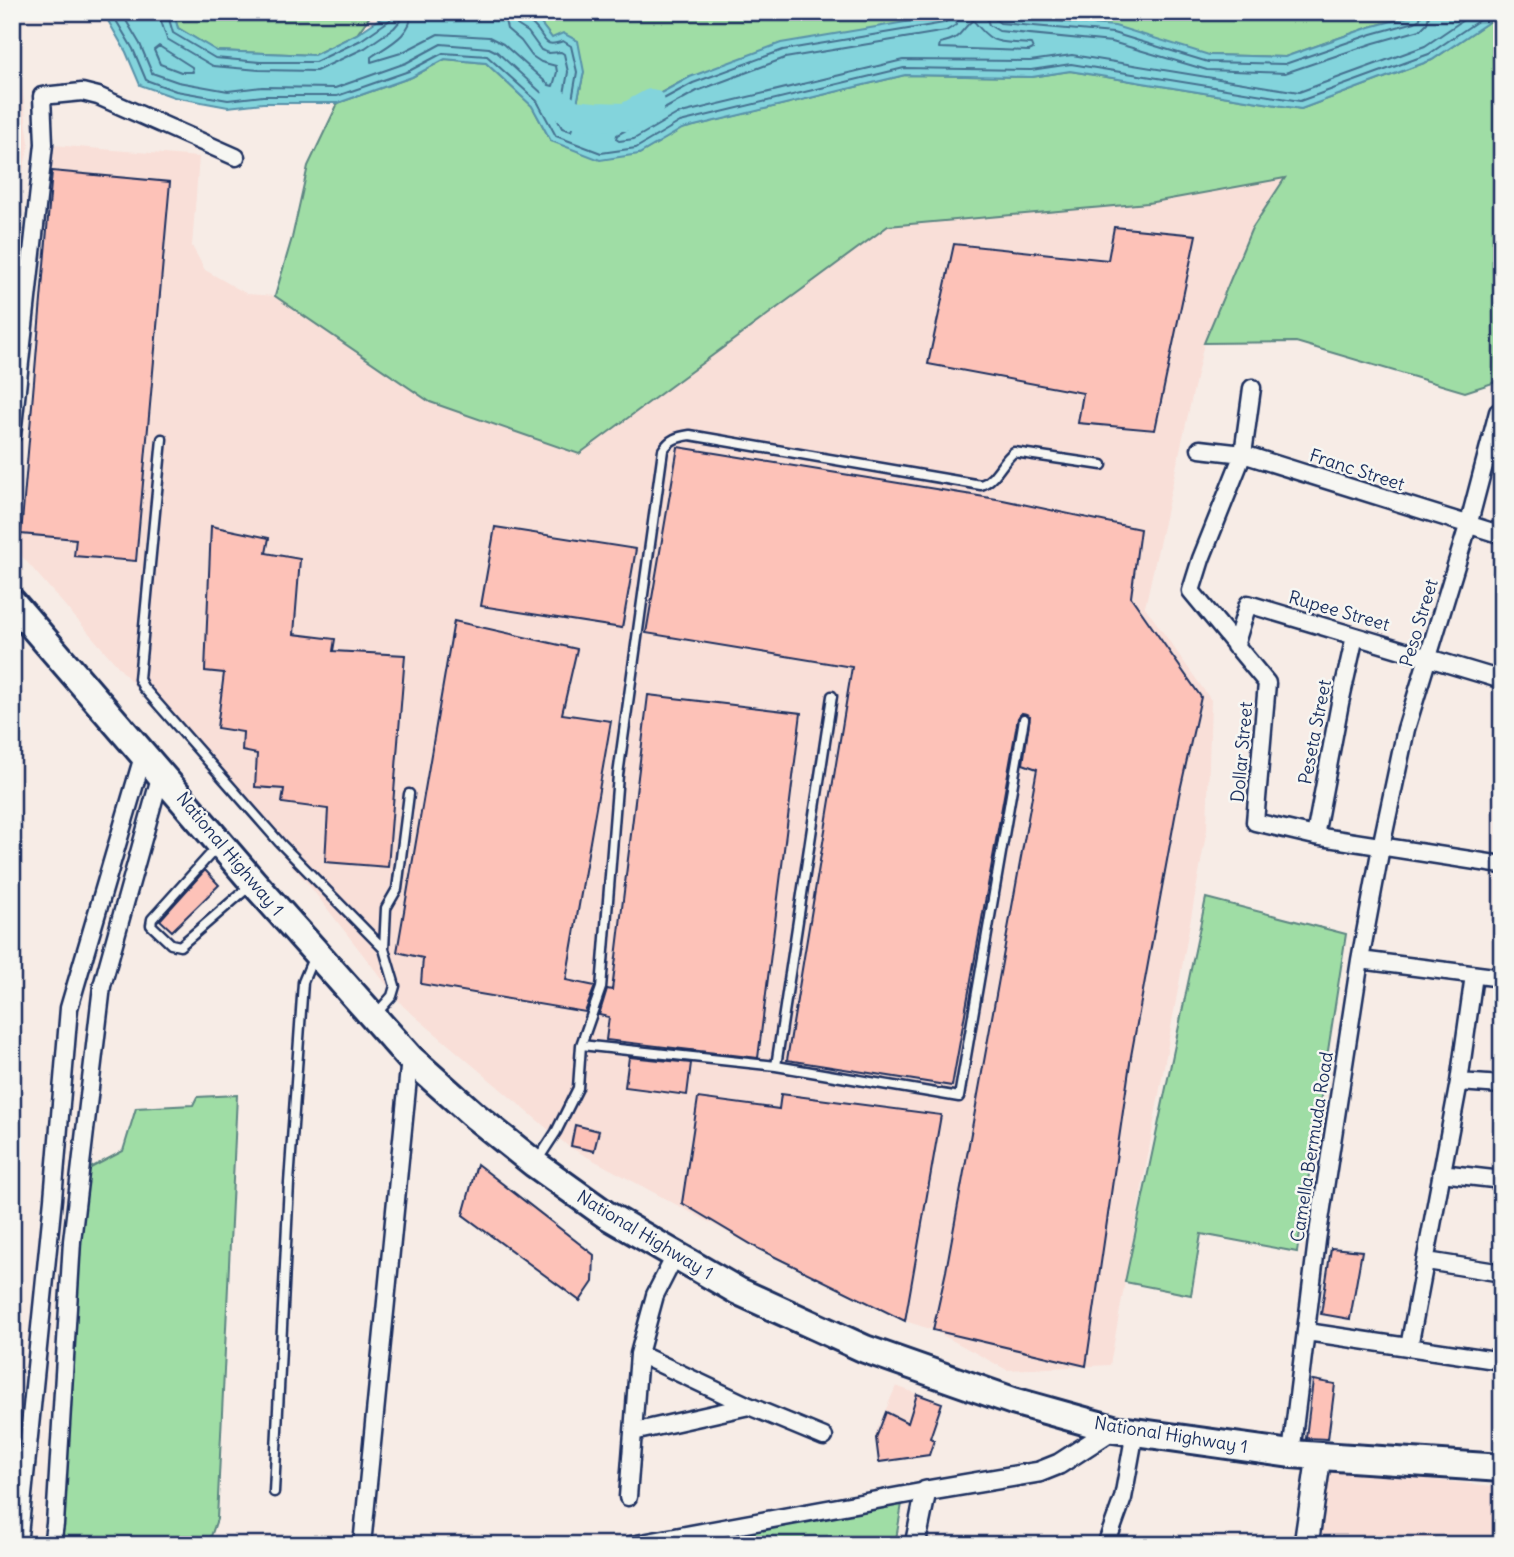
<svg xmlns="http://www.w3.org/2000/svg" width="1514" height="1557" viewBox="0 0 1514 1557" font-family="Delius,sans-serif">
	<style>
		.built { fill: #f9dfd8 }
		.green { fill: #9fdda5; stroke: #5d8682; stroke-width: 2 }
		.water { fill: #83d4dc; stroke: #5992aa; stroke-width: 2 }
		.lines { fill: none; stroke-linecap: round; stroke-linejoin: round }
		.shore { stroke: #457190; stroke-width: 2 }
		.river { stroke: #83d4dc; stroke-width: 28 }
		.building { fill: #fdc2b8; stroke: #1b2f5e; stroke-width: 2 }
		.service-casing { stroke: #1b2f5e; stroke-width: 13 }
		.minor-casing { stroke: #1b2f5e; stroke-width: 21 }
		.tertiary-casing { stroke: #1b2f5e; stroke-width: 24 }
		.secondary-casing { stroke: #1b2f5e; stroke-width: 28 }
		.trunk-casing { stroke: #1b2f5e; stroke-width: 32 }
		.service { stroke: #f6f6f2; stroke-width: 8 }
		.minor { stroke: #f6f6f2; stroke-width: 16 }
		.tertiary { stroke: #f6f6f2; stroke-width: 19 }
		.secondary { stroke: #f6f6f2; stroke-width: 23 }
		.trunk { stroke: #f6f6f2; stroke-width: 26 }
		.labels { text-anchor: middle; stroke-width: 5; stroke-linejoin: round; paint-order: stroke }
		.street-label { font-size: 18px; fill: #1b2f5e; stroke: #f6f6f2 }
	</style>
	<rect width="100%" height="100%" fill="#f7ece6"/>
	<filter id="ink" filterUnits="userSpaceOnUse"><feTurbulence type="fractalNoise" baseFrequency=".0143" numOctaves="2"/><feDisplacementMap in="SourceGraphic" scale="14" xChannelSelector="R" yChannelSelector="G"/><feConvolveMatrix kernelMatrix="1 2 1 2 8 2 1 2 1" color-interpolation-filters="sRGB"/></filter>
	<g filter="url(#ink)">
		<!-- built -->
		<path class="built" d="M 12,20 L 15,24 L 29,144 L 12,222 Z
			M 53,145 L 199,157 L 192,246 L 205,270 L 247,294 L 275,296 L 430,402 L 579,454 L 888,226 L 1148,203 L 1286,178 L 1251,230 L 1204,343 L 1145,607 L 1211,700 L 1207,829 L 1110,1365 L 1007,1370 L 933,1330 L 905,1321 L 759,1249 L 569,1147 L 403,1006 L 308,884 L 19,553 Z
			M 896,1386 L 942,1403 L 930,1437 L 934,1440 L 929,1455 L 879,1462 L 875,1435 Z
			M 1329,1469 L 1502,1487 L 1502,1545 L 1318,1545 Z"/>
		<!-- green -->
		<path class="green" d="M 173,12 L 373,12 L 357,34 L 314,55 L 216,51 L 178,28 Z
			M 523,12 L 1426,12 L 1370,27 L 1285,57 L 1209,55 L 690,77 L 608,122 L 587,120 L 577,103 L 584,72 L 552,38 L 538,20 Z
			M 1502,13 L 1502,380 L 1465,392 L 1296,342 L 1204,343 L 1251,230 L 1285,178 L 1148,203 L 888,226 L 579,454 L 430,402 L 275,296 L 292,238 L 308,166 L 338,103 L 412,77 L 445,59 L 486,63 L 532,106 L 551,141 L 639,154 L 681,129 L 905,75 L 1032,77 L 1070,71 L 1301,109 L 1432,60 Z
			M 1206,898 L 1346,934 L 1297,1252 L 1201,1234 L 1191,1295 L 1125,1282 Z
			M 237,1095 L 217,1519 L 208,1545 L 58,1545 L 83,1172 L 123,1151 L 136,1108 L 193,1105 L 197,1097 Z
			M 903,1498 L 895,1545 L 681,1545 L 687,1534 Z"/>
		<!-- water -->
		<path class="water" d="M 103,12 L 173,12 L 178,28 L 217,51 L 314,55 L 357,34 L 390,12 L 523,12 L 538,20 L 552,38 L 563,33 L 578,41 L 584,72 L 577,103 L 587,120 L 608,122 L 690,77 L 781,43 L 959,13 L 1115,26 L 1209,55 L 1285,57 L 1370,27 L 1426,12 L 1502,13 L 1432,60 L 1301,109 L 1070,71 L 1032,77 L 905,75 L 682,129 L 639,154 L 600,160 L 551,141 L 532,106 L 486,63 L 445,59 L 412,77 L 338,103 L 263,103 L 228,107 L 174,97 L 140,85 L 126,52 Z"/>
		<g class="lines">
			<!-- shore -->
			<path class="shore" d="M 111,12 L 133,49 L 146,80 L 176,91 L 228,100 L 263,96 L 337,96 L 409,71 L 443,53 L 487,56 L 537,101 L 556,136 L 601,153 L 636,148 L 680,122 L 904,68 L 1031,70 L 1071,64 L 1300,101 L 1429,54 L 1491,12
				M 121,12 L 140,44 L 152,73 L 178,82 L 228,91 L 262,87 L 335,88 L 406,63 L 441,44 L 489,48 L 497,52 L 545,96 L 562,128 L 571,131 L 573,126 L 562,105 L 568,72 L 564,54 L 561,52 L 549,53 L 541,50 L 528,32 L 517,25 L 513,12
				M 158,12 L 167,39 L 213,66 L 259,70 L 316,71 L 365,48 L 394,28 L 400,21 L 402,12
				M 167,12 L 173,33 L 215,58 L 260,62 L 315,62 L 361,40 L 390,20 L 393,12
				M 412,12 C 411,36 388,45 371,57 L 371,62 L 401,53 L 438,34 L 489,37 L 503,44 L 549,85 L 553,86 L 557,72 L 556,66 L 541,62 L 532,56 L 521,41 L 507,29 L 503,12
				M 522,12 L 524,19 C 527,22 531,23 534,26 C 547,38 542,49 563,41 L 571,46 L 577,72 L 571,106 L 584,126 L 610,128 L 693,83 L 783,50 L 944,23 L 950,19 L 951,12
				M 960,12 L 956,25 L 946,31 L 785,58 L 697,91 L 617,135 L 616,139 L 619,141 L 634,139 L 677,114 L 903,60 L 1030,61 L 1072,55 L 1299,92 L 1425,46 L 1475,12
				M 985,12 L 989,25 L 999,31 L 1112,42 L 1207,70 L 1285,73 L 1374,43 L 1420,30 L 1427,23 L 1430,12
				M 994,12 L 995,19 L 1000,23 L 1113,33 L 1208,62 L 1285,64 L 1372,34 L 1415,22 L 1420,19 L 1421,12
				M 973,20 C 994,47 998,41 1031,44 L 1033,49 L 1029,51 L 939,48 L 940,43 C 964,38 959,31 973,20 Z
				M 159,46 L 192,67 L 193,72 L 181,72 L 160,64 L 154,50 Z"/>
			<!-- river -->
			<path class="river" d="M 554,101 L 573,114 L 594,116 L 626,117 L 651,103"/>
		</g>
		<!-- building -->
		<path class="building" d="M 52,171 L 170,182 L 136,561 L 74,556 L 76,539 L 21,534 Z
			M 1114,227 L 1196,235 L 1155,430 L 1078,423 L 1083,393 L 928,364 L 954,244 L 1108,260 Z
			M 678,447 L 1003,500 L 1140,529 L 1131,597 L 1201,697 L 1179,795 L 1131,1056 L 1086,1366 L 933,1330 L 946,1271 L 1037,769 L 1023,764 L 1030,716 L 1022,713 L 1018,718 L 952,1086 L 787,1060 L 852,667 L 646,633 Z
			M 211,526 L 269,538 L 266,553 L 300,559 L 294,634 L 335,639 L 333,651 L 405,655 L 388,867 L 325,862 L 328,809 L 282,803 L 284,789 L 255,787 L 257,754 L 242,751 L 243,732 L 217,728 L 224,673 L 205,671 Z
			M 495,527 L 636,549 L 622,628 L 481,606 Z
			M 454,621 L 577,649 L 562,714 L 611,721 L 566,980 L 595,986 L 585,1012 L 421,984 L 423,958 L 397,952 Z
			M 648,695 L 801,713 L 758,1058 L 606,1040 L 609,1017 L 599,1015 L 607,989 L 612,990 Z
			M 205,870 L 219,885 L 172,931 L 160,920 Z
			M 629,1057 L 691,1063 L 687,1095 L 625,1087 Z
			M 781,1094 L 941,1115 L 905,1321 L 759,1249 L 682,1203 L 698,1098 L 779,1109 Z
			M 575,1125 L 599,1131 L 594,1151 L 571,1146 Z
			M 477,1164 L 594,1255 L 593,1282 L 580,1301 L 463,1215 Z
			M 1331,1248 L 1362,1251 L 1350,1319 L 1321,1314 Z
			M 1313,1380 L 1335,1384 L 1328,1439 L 1306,1438 Z
			M 917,1394 L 942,1403 L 930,1438 L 934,1440 L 929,1455 L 879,1462 L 876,1438 L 886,1412 L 908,1423 Z"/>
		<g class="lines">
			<defs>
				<path id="service" d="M 162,439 L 139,679 L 143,687 L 280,843 L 384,949
					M 216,848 L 152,919 L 151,925 L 171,944 L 180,946 L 251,885
					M 377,1013 L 392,996 L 395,986 L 384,949 L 386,908 L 397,889 L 409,794
					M 581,1045 L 776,1066 L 959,1097 L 1024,719
					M 776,1066 L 832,696
					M 537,1161 L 556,1132 L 578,1088 L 581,1045 L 601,988 L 618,775 L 663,450 C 670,439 677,437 690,435 L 981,485 C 996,480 1002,461 1014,452 L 1102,465
					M 274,1492 L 289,1183 L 303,982 L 313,958"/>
				<path id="minor" d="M 1252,388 L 1243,454 L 1201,559 L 1191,591 L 1267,683 L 1255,822 L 1315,836 L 1502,865
					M 12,435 L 44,144 L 42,96 L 82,92 L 98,96 L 236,157
					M 1200,449 L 1243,454 L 1502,535
					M 1235,646 L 1248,604 L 1502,680
					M 1315,836 L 1340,703 L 1355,636
					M 1360,960 L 1502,978
					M 1459,1082 L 1502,1085
					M 1441,1173 L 1502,1180
					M 1427,1261 L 1502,1273
					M 1307,1332 L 1502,1361
					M 1409,1347 L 1459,1082 L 1474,975
					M 639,1354 L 749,1406 L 824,1437
					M 633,1432 L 749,1406
					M 1291,1454 L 1317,1240 L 1360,960 L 1381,847 L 1406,729 L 1468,526 L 1498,412
					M 628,1497 L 639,1354 L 655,1295 L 676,1254
					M 18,1545 L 53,1199 L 69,1008 L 144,753
					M 52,1545 L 55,1524 L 72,1241 L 102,986 L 161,774
					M 362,1545 L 410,1058
					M 631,1545 L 926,1491
					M 1106,1545 L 1123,1498 L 1135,1432"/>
				<path id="tertiary" d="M 915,1545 L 926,1491 L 1039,1472 L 1059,1464 L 1113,1429"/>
				<path id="secondary" d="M 1306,1545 L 1319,1456"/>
				<path id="trunk" d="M 12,602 L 254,883 L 410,1058 L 475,1116 L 535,1164 L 605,1214 L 738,1291 L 865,1349 L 1013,1401 L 1113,1429 L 1291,1454 L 1502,1468"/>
			</defs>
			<!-- service casing -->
			<use href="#service" class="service-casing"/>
			<!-- minor casing -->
			<use href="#minor" class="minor-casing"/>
			<!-- tertiary casing -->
			<use href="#tertiary" class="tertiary-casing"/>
			<!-- secondary casing -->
			<use href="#secondary" class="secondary-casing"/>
			<!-- trunk casing -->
			<use href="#trunk" class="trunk-casing"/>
			<!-- service -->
			<use href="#service" class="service"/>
			<!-- minor -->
			<use href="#minor" class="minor"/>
			<!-- tertiary -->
			<use href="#tertiary" class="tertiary"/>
			<!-- secondary -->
			<use href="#secondary" class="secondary"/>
			<!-- trunk -->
			<use href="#trunk" class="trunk"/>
		</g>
	</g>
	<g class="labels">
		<!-- street labels -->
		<g class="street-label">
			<text transform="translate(1357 470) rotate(18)" y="6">Franc Street</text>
			<text transform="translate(1339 611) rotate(16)" y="6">Rupee Street</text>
			<text transform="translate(1419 623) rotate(-73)" y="6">Peso Street</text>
			<text transform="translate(1315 732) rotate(-79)" y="6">Peseta Street</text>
			<text transform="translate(1242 752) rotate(-85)" y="6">Dollar Street</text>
			<text transform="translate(230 854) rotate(50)" y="6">National Highway 1</text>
			<text transform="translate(1312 1147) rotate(-81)" y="6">Camella Bermuda Road</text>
			<text transform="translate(645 1235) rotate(31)" y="6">National Highway 1</text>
			<text transform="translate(1171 1435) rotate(9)" y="6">National Highway 1</text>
		</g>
	</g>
	<!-- margin -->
	<rect width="1514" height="1557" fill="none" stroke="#f6f6f2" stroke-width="42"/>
	<rect x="21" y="21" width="1472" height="1515" fill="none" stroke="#1b2f5e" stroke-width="2.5" filter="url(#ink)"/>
</svg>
